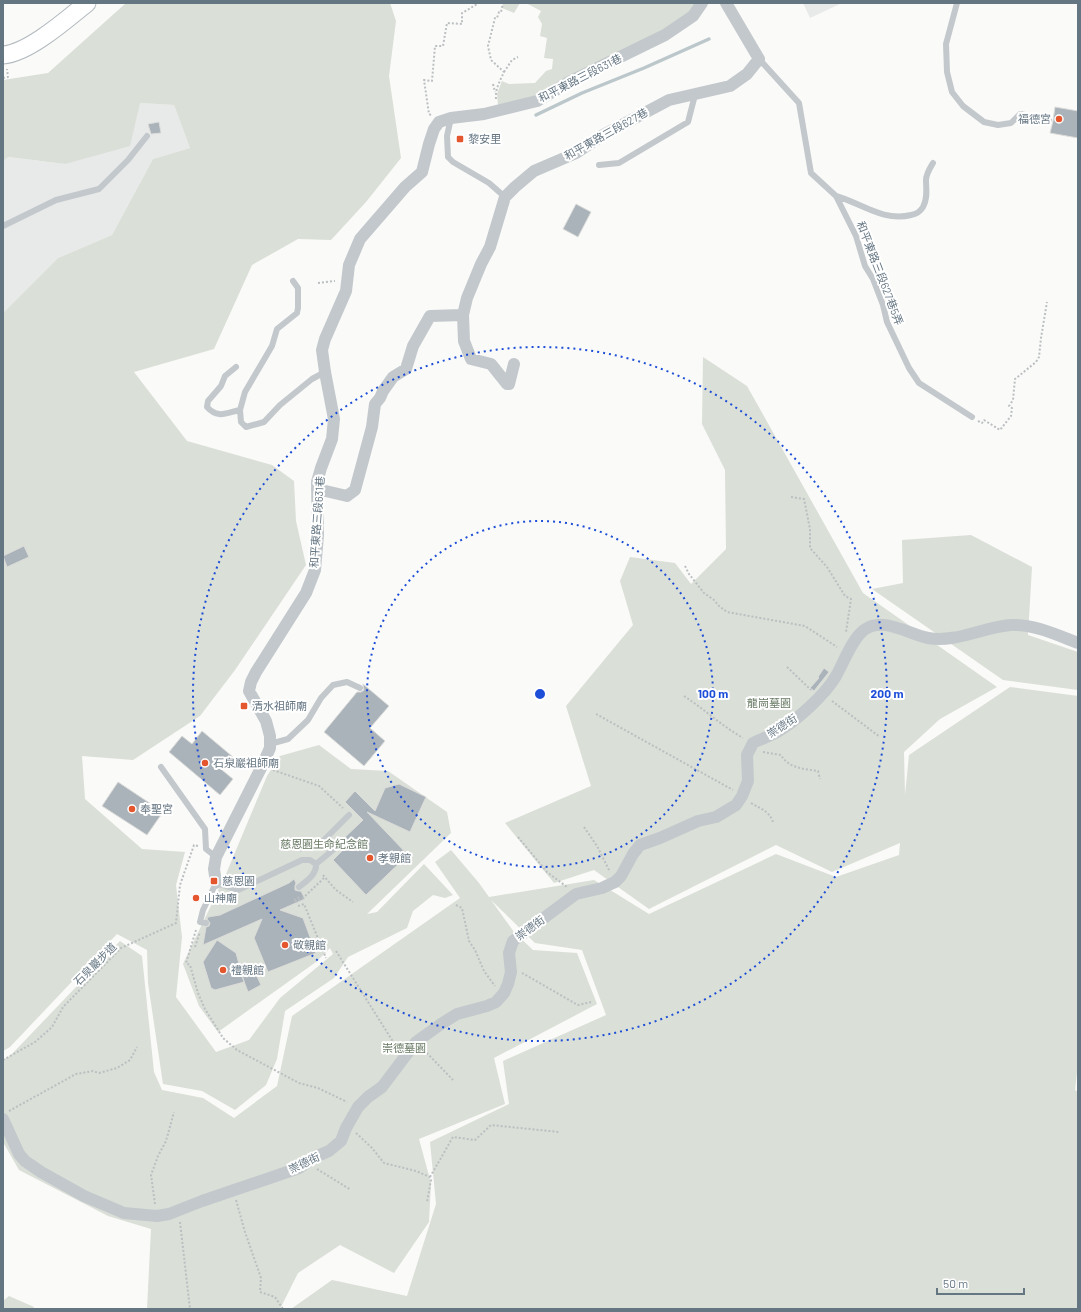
<svg xmlns="http://www.w3.org/2000/svg" width="1081" height="1312" viewBox="0 0 1081 1312" font-family="Barlow,'Noto Sans TC',sans-serif">
	<style>
		.built { fill: #e8e9e9 }
		.green { fill: #dadfd7 }
		.lines { fill: none; stroke-linecap: round; stroke-linejoin: round }
		.stream { stroke: #bbc7cb; stroke-width: 3.5 }
		.building { fill: #aab3b9; stroke: #dcdcda }
		.secondary-casing { stroke: #b3babf; stroke-width: 19 }
		.path { stroke: #bbbfc2; stroke-width: 2; stroke-dasharray: 2 2; stroke-linecap: butt }
		.service { stroke: #c3c8cc; stroke-width: 6 }
		.minor { stroke: #c3c8cc; stroke-width: 12 }
		.secondary { stroke: #fff; stroke-width: 17 }
		.ring { fill: none; stroke: #1d4ed8; stroke-width: 2; stroke-dasharray: 2 4 }
		.poi-dot { fill: #e4572e; stroke: #fff; stroke-width: 1.5 }
		.labels { text-anchor: middle; stroke-width: 4; stroke-linejoin: round; paint-order: stroke }
		.street-label { font-size: 11px; fill: #657683; stroke: #fff }
		.poi-label { font-size: 11px; fill: #657683; stroke: #fff; text-anchor: start }
		.park-label { font-size: 11px; fill: #687a64; stroke: #fff }
		.centre { fill: #1d4ed8; stroke: #fff; stroke-width: 2 }
		.ring-label { font-size: 12px; text-anchor: middle; font-weight: bold; fill: #1d4ed8; stroke: #fff; stroke-width: 4; stroke-linejoin: round; paint-order: stroke }
	</style>
	<rect width="100%" height="100%" fill="#fafaf8"/>
	<!-- built -->
	<path class="built" d="M 803,3 L 842,3 L 810,18 Z
		M 140,103 L 174,105 L 190,148 L 153,159 L 112,235 L 58,258 L 3,313 L 3,161 L 7,157 L 65,164 Z"/>
	<!-- green -->
	<path class="green" d="M 126,3 L 390,3 L 396,21 L 389,76 L 401,158 L 366,202 L 331,240 L 298,239 L 252,265 L 214,349 L 134,372 L 187,441 L 272,465 L 294,481 L 296,521 L 306,565 L 235,670 L 200,716 L 133,760 L 82,756 L 85,799 L 142,849 L 185,852 L 176,885 L 182,937 L 176,997 L 216,1052 L 249,1040 L 280,998 L 333,954 L 330,948 L 316,962 L 218,1032 L 199,1006 L 183,964 L 226,874 L 267,776 L 280,756 L 319,745 L 351,769 L 388,771 L 447,812 L 451,833 L 367,914 L 377,912 L 424,864 L 453,895 L 445,898 L 433,895 L 413,911 L 407,928 L 348,957 L 334,978 L 285,1011 L 277,1059 L 266,1085 L 235,1110 L 202,1091 L 163,1084 L 148,983 L 147,950 L 117,934 L 10,1047 L 3,1051 L 3,313 L 58,258 L 112,235 L 153,159 L 190,148 L 174,105 L 140,103 L 130,146 L 65,164 L 8,157 L 3,161 L 3,80 L 48,73 Z
		M 503,3 L 520,3 L 514,13 L 502,8 Z
		M 526,3 L 696,3 L 688,13 L 670,26 L 536,96 L 498,105 L 497,94 L 502,81 L 509,84 L 535,83 L 546,71 L 552,69 L 553,59 L 544,58 L 547,38 L 540,36 L 542,24 L 538,17 L 541,11 Z
		M 703,357 L 747,386 L 863,593 L 997,687 L 940,719 L 904,752 L 905,795 L 909,755 L 1010,687 L 1078,696 L 1078,1063 L 1075,1090 L 1078,1092 L 1078,1309 L 291,1309 L 332,1280 L 407,1296 L 436,1204 L 430,1142 L 509,1104 L 503,1061 L 606,1015 L 582,950 L 535,943 L 491,900 L 514,932 L 533,950 L 577,953 L 597,1004 L 494,1058 L 505,1104 L 419,1139 L 431,1183 L 429,1222 L 394,1273 L 340,1245 L 298,1273 L 280,1309 L 147,1309 L 151,1229 L 108,1216 L 19,1170 L 3,1142 L 3,1060 L 11,1055 L 120,941 L 142,956 L 154,1072 L 162,1090 L 203,1098 L 234,1118 L 277,1086 L 292,1016 L 460,898 L 435,862 L 451,850 L 479,883 L 489,897 L 594,880 L 649,914 L 776,854 L 836,877 L 899,855 L 900,843 L 832,872 L 776,845 L 649,909 L 594,870 L 554,883 L 505,823 L 591,786 L 566,706 L 633,625 L 620,581 L 630,557 L 675,563 L 691,584 L 726,549 L 725,470 L 702,424 Z
		M 971,535 L 1032,567 L 1028,635 L 1078,652 L 1078,690 L 1003,680 L 872,589 L 903,583 L 902,540 Z
		M 9,1296 L 34,1307 L 33,1309 L 3,1309 L 3,1301 Z"/>
	<g class="lines">
		<!-- stream -->
		<path class="stream" d="M 536,115 L 582,93 L 644,68 L 709,39"/>
	</g>
	<!-- building -->
	<path class="building" d="M 1055,107 L 1078,111 L 1078,138 L 1050,133 L 1053,121 Z
		M 159,122 L 161,133 L 151,134 L 148,124 Z
		M 576,204 L 591,212 L 578,237 L 563,229 Z
		M 24,546 L 29,557 L 7,567 L 3,556 Z
		M 824,668 L 829,672 L 814,691 L 810,688 L 819,678 L 818,677 Z
		M 363,684 L 389,706 L 370,728 L 385,741 L 364,766 L 324,732 L 357,692 L 361,692 L 364,690 Z
		M 202,731 L 233,757 L 222,770 L 233,779 L 220,795 L 169,752 L 182,736 L 192,744 Z
		M 118,782 L 163,812 L 147,835 L 102,806 Z
		M 399,784 L 426,797 L 410,832 L 367,812 L 408,855 L 366,895 L 333,860 L 343,850 L 338,844 L 363,820 L 345,802 L 355,791 L 375,811 L 385,788 Z
		M 294,879 L 296,883 L 295,886 L 295,890 L 298,891 L 301,891 L 305,899 L 280,910 L 303,918 L 316,953 L 268,972 L 254,938 L 262,919 L 203,945 L 206,927 L 209,926 L 210,923 L 207,919 L 208,917 L 220,915 L 289,883 Z
		M 217,940 L 236,953 L 244,982 L 215,990 L 211,988 L 203,962 Z
		M 255,972 L 261,985 L 248,992 L 242,976 Z"/>
	<g class="lines">
		<defs>
			<path id="secondary" d="M 3,55 C 29,53 67,19 87,3"/>
		</defs>
		<!-- secondary casing -->
		<use href="#secondary" class="secondary-casing"/>
		<!-- path -->
		<path class="path" d="M 504,72 L 512,60 L 518,57
			M 3,78 L 8,77 L 7,69
			M 493,84 L 495,92
			M 496,99 C 495,89 500,81 504,72 L 491,60 L 488,46 L 495,18 L 497,18 L 499,12 L 501,12 L 503,3
			M 431,115 L 429,114 L 424,80 L 432,81 L 435,46 L 443,46 L 447,23 L 462,24 L 462,13 L 479,3
			M 318,283 L 335,281
			M 978,421 L 982,423 L 984,420 L 1000,430 L 1011,416 L 1012,408 L 1009,406 L 1013,400 L 1015,379 L 1036,362 L 1039,357 L 1041,338 L 1047,302
			M 791,497 L 804,499 L 810,529 L 810,548 L 827,567 L 845,596 L 851,599 L 846,632
			M 685,566 L 689,574 L 704,593 L 714,600 L 719,606 L 727,612 L 805,626 L 837,647
			M 787,667 L 811,690
			M 684,696 C 704,709 722,726 743,738
			M 832,701 L 880,737
			M 596,714 L 733,790
			M 763,752 L 781,755 C 788,768 804,769 818,771 L 820,779
			M 273,770 L 319,786 L 343,808
			M 751,803 C 761,809 769,811 773,822
			M 584,827 L 597,846 L 610,872
			M 518,837 L 547,872 L 567,887
			M 300,850 L 302,851 L 309,846 L 311,848
			M 323,875 L 336,890 L 353,902
			M 294,900 L 301,896
			M 295,902 L 302,899 L 324,878
			M 456,905 L 462,908 L 469,941 L 475,950 L 484,971 L 495,986
			M 298,906 L 304,904 L 326,958
			M 196,930 L 186,963 L 190,965 L 198,993 L 205,1009 L 223,1038 L 237,1050 L 299,1083 L 318,1088 L 347,1102
			M 195,947 L 200,932
			M 336,951 L 397,1048
			M 522,973 L 578,1005 L 591,1002
			M 424,1050 L 453,1080
			M 3,1060 L 35,1042 L 52,1027 L 63,1007 L 121,948 L 176,923 L 180,885 L 194,845 L 198,846
			M 9,1111 L 76,1074 L 93,1071 L 99,1073 L 117,1068 L 130,1060 L 137,1047
			M 356,1133 L 372,1148 L 384,1163 L 416,1171 L 430,1177 L 431,1180 L 427,1202
			M 317,1169 L 351,1190
			M 430,1177 L 453,1137 L 475,1140 L 491,1125 L 559,1132
			M 236,1200 L 245,1232 L 261,1278 L 260,1292 L 275,1297 L 283,1309
			M 155,1204 L 151,1175 L 158,1156 L 166,1141 L 174,1112
			M 180,1222 L 190,1309"/>
		<!-- service -->
		<path class="service" d="M 957,3 L 946,44 L 947,72 L 952,92 L 963,106 L 984,122 L 998,125 L 1011,123 L 1020,114 L 1049,120
			M 759,59 L 799,103 L 811,173 L 836,196 L 856,236 L 865,266 L 873,279 L 883,305 L 887,322 L 909,368 L 919,383 L 972,417
			M 451,118 L 447,136 L 448,157 L 453,162 L 489,183 L 505,197
			M 599,165 L 619,163 L 688,122 L 695,95
			M 836,196 C 861,203 883,222 911,215 C 917,214 920,212 923,207 C 928,198 926,189 926,180 C 926,174 930,168 933,163
			M 3,226 L 56,200 L 99,189 L 128,160 L 147,136
			M 293,281 L 298,288 L 298,308 L 297,313 L 277,329 L 272,346 L 245,392 L 240,410 L 241,422 L 246,427 L 264,422 L 280,405 L 312,379 L 325,372
			M 236,367 L 225,376 L 221,386 L 208,401 L 207,407 C 218,419 226,413 240,410
			M 270,744 L 288,739 L 308,720 L 321,698 L 333,685 L 347,682 L 360,688
			M 161,767 L 205,829 L 206,849 L 216,857
			M 316,864 L 333,850 L 324,840 L 349,815
			M 206,923 L 200,922 L 203,910 L 216,883 L 238,890 L 302,860 L 310,860 L 316,864 C 317,875 306,881 299,887"/>
		<!-- minor -->
		<path class="minor" d="M 514,364 L 509,384 L 507,384 L 491,364 L 471,359 L 464,341 L 463,315 L 467,298 L 481,264 L 490,247 L 505,197 L 515,187 L 534,171 L 576,153 L 603,135 L 669,100 L 730,86 L 747,74 L 759,59 L 726,3
			M 317,489 L 347,496 L 355,490 L 372,427 L 375,404 L 380,398 L 383,391 L 393,377 L 406,369 L 413,346 L 430,316 L 463,315
			M 216,883 L 214,869 L 216,857 L 262,766 L 270,748 L 270,736 L 266,721 L 249,691 L 251,682 L 256,672 L 306,593 L 315,570 L 318,535 L 317,482 L 321,468 L 332,439 L 334,419 L 325,372 L 322,350 L 325,339 L 346,291 L 349,265 L 360,239 L 405,187 L 422,172 L 429,144 L 434,129 L 439,122 L 451,118 L 484,114 L 537,101 L 569,82 L 665,35 L 693,16 L 702,3
			M 3,1119 L 19,1154 L 25,1161 L 41,1172 L 84,1196 L 124,1213 L 157,1216 L 169,1214 L 202,1201 L 299,1168 L 315,1157 L 329,1151 L 341,1141 L 346,1128 L 358,1107 L 368,1097 L 382,1087 L 416,1042 L 441,1024 L 457,1014 L 487,1006 L 496,1002 L 504,993 L 508,984 L 511,972 L 509,953 L 513,941 L 576,894 L 602,888 L 615,882 L 621,876 L 633,854 L 640,845 L 660,838 L 698,821 L 716,817 L 736,805 L 742,796 L 748,781 L 747,755 L 753,743 C 761,739 770,736 777,732 C 796,721 825,695 836,676 C 844,662 852,639 864,630 C 883,616 908,634 928,638 C 956,643 983,627 1011,625 C 1034,624 1057,635 1078,643"/>
		<!-- secondary -->
		<use href="#secondary" class="secondary"/>
	</g>
	<!-- distance rings -->
	<g class="ring">
		<circle cx="540" cy="694" r="173"/>
		<circle cx="540" cy="694" r="347"/>
	</g>
	<!-- markers -->
	<g class="poi-dot">
		<circle cx="1059" cy="119" r="4"/>
		<rect x="456" y="135" width="8" height="8" rx="2"/>
		<rect x="240" y="702" width="8" height="8" rx="2"/>
		<circle cx="205" cy="763" r="4"/>
		<circle cx="132" cy="809" r="4"/>
		<circle cx="370" cy="858" r="4"/>
		<rect x="210" y="877" width="8" height="8" rx="2"/>
		<circle cx="196" cy="898" r="4"/>
		<circle cx="285" cy="945" r="4"/>
		<circle cx="223" cy="970" r="4"/>
	</g>
	<g class="labels">
		<!-- street labels -->
		<g class="street-label">
			<text transform="translate(580 78) rotate(-27)" y="4">和平東路三段631巷</text>
			<text transform="translate(606 134) rotate(-29)" y="4">和平東路三段627巷</text>
			<text transform="translate(880 273) rotate(69)" y="4">和平東路三段627巷5弄</text>
			<text transform="translate(317 522) rotate(-86)" y="4">和平東路三段631巷</text>
			<text transform="translate(782 726) rotate(-33)" y="4">崇德街</text>
			<text transform="translate(530 928) rotate(-36)" y="4">崇德街</text>
			<text transform="translate(95 964) rotate(-45)" y="4">石泉巖步道</text>
			<text transform="translate(304 1163) rotate(-26)" y="4">崇德街</text>
		</g>
		<!-- poi labels -->
		<g class="poi-label">
			<text x="1051" y="123" text-anchor="end">福德宮</text>
			<text x="468" y="143">黎安里</text>
			<text x="252" y="710">清水祖師廟</text>
			<text x="213" y="767">石泉巖祖師廟</text>
			<text x="140" y="813">奉聖宮</text>
			<text x="378" y="862">孝親館</text>
			<text x="222" y="885">慈恩園</text>
			<text x="204" y="902">山神廟</text>
			<text x="293" y="949">敬親館</text>
			<text x="231" y="974">禮親館</text>
		</g>
		<!-- park labels -->
		<g class="park-label">
			<text x="769" y="707">龍崗墓園</text>
			<text x="324" y="848">慈恩園生命紀念館</text>
			<text x="404" y="1052">崇德墓園</text>
		</g>
	</g>
	<circle cx="540" cy="694" r="6" class="centre"/>
	<g class="ring-label">
		<text x="713" y="698">100 m</text>
		<text x="887" y="698">200 m</text>
	</g>
	<!-- border -->
	<rect width="1081" height="1312" fill="none" stroke="#657683" stroke-width="8"/>
	<!-- scale -->
	<path d="M937 1288v6h87v-6" fill="none" stroke="#657683" stroke-width="2"/>
	<text x="943" y="1288" font-size="12" fill="#657683" stroke="#ffffff" stroke-width="3" paint-order="stroke">50 m</text>
</svg>
